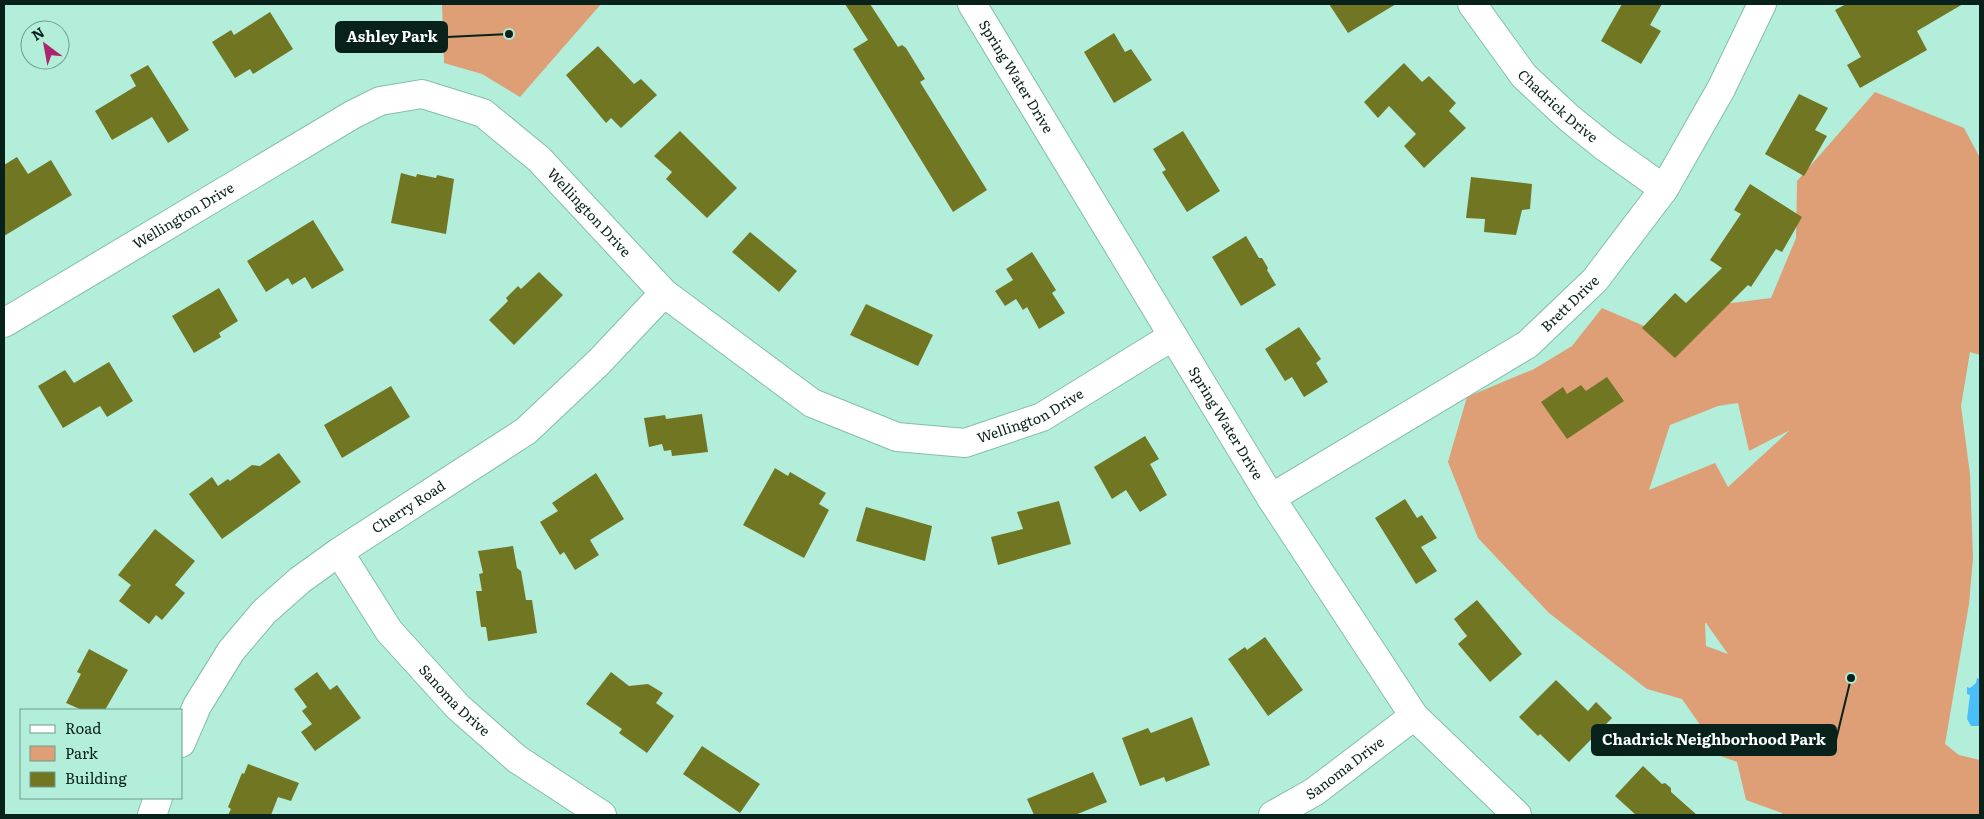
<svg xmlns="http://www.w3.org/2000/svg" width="1984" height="819" viewBox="0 0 1984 819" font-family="Literata,serif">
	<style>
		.green { fill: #de9e76; fill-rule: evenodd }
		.water { fill: #48bff9 }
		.building { fill: #707622 }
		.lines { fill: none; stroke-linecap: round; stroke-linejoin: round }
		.street-casing { stroke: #84bdac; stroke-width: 30 }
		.street { stroke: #fff; stroke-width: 28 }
		.labels { text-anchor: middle; stroke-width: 5; stroke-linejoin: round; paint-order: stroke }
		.street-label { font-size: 14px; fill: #09211b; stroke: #b3eedb }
		.leader { fill: none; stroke: #09211b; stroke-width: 2 }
		.callout-dot { fill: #09211b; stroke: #b3eedb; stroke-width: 2 }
		.callout { fill: #09211b; stroke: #09211b; stroke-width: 2 }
		.callout-label { font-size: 15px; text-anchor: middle; font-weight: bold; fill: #fff }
	</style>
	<rect width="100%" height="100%" fill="#b3eedb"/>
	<!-- green -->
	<path class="green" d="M 442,4 L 601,4 L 520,97 L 482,74 L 444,63 Z
		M 1875,92 L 1964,128 L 1980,158 L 1980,355 L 1970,352 L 1961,406 L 1970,474 L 1973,558 L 1969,604 L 1945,744 L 1959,755 L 1980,760 L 1980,815 L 1782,815 L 1782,813 L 1746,800 L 1737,762 L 1710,752 L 1728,753 L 1703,729 L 1682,699 L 1647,689 L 1549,613 L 1478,538 L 1448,462 L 1467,397 L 1534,369 L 1572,346 L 1602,308 L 1670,337 L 1708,306 L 1771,298 L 1796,238 L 1797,181 ZM 1738,403 L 1749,451 L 1790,430 L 1728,487 L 1715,463 L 1649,490 L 1670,425 L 1718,406 ZM 1705,623 L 1706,623 L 1728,654 L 1706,646 Z"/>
	<!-- water -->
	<path class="water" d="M 1977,678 L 1980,679 L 1980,726 L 1971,726 L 1967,719 L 1970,695 L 1967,694 L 1967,687 L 1970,688 L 1976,683 Z"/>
	<!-- building -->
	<path class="building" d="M 845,4 L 870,4 L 898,47 L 902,45 L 906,48 L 925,79 L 920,82 L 987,190 L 953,212 L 853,49 L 868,40 Z
		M 1329,4 L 1396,4 L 1348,33 Z
		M 1622,4 L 1662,4 L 1650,25 L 1661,31 L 1641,64 L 1601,41 Z
		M 1846,4 L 1963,4 L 1917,31 L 1927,50 L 1860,88 L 1847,65 L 1861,57 L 1835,10 Z
		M 270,12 L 293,49 L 253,74 L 250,69 L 235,78 L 212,42 L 231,30 L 234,35 Z
		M 1114,33 L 1125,52 L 1131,49 L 1152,80 L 1114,103 L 1084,52 Z
		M 598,46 L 634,84 L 641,79 L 657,95 L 621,128 L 611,118 L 606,123 L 566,75 Z
		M 1404,63 L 1422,82 L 1429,76 L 1456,103 L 1449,111 L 1466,128 L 1424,168 L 1404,146 L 1416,134 L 1389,106 L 1378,118 L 1364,102 Z
		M 148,65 L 189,130 L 168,143 L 152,117 L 112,140 L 95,111 L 136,86 L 130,75 Z
		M 1799,94 L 1828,108 L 1815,130 L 1827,136 L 1804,176 L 1765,154 Z
		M 680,131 L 737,188 L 707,218 L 666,179 L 672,172 L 654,156 Z
		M 1183,131 L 1220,191 L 1187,212 L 1162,172 L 1166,170 L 1153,149 Z
		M 17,157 L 28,174 L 51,160 L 72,195 L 4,236 L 4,165 Z
		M 401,173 L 416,177 L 417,174 L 436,178 L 437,175 L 454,179 L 446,234 L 391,223 Z
		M 1471,177 L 1532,184 L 1530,209 L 1522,210 L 1516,235 L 1484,232 L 1485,219 L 1466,218 Z
		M 1750,184 L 1802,217 L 1782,252 L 1776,249 L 1751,287 L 1748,285 L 1675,358 L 1642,328 L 1675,293 L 1686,303 L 1722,268 L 1710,260 L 1741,214 L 1734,210 Z
		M 313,220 L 344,270 L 312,289 L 305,277 L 292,285 L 288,278 L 266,292 L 247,261 Z
		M 750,232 L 797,271 L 779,292 L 732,252 Z
		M 1246,236 L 1259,258 L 1262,258 L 1268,268 L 1267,270 L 1276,285 L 1241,306 L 1212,257 Z
		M 1032,252 L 1056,290 L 1052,293 L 1065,313 L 1039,329 L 1027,307 L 1023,310 L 1016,299 L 1005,306 L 995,291 L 1013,280 L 1006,269 Z
		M 539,272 L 563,295 L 514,345 L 489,320 L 508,301 L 506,298 L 518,286 L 521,289 Z
		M 219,288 L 238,321 L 219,333 L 221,337 L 194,353 L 172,316 Z
		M 866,304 L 933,335 L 918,366 L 850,335 Z
		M 1299,327 L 1321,359 L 1316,363 L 1328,382 L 1304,397 L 1292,377 L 1285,381 L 1265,349 Z
		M 109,362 L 133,401 L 107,417 L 100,406 L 63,428 L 38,386 L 65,370 L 74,383 Z
		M 1607,377 L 1624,401 L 1567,439 L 1541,402 L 1563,387 L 1567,394 L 1581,385 L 1586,391 Z
		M 391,386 L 410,417 L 342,458 L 324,425 Z
		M 702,414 L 708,452 L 672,456 L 671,450 L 664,451 L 662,444 L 649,447 L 644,418 L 665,415 L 666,419 Z
		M 1145,436 L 1159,459 L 1150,464 L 1167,495 L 1140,512 L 1126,490 L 1112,499 L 1094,467 Z
		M 279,453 L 301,482 L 222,539 L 189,494 L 212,477 L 218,486 L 228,479 L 230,481 L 252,465 L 260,466 Z
		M 775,468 L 788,476 L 790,472 L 826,493 L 819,504 L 829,510 L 804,558 L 743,525 Z
		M 596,473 L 624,519 L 590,540 L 599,555 L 575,570 L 564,552 L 560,555 L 540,522 L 558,511 L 552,503 Z
		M 1405,499 L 1417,518 L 1422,515 L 1437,538 L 1421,547 L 1437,571 L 1416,584 L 1375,518 Z
		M 1059,501 L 1071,544 L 998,565 L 991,537 L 1023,529 L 1017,512 Z
		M 866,507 L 932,526 L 925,561 L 856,541 Z
		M 155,529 L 195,561 L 175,585 L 185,593 L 162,620 L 156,615 L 149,624 L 119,601 L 131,585 L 118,575 Z
		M 513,546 L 517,568 L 521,571 L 526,600 L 532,600 L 537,633 L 488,641 L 486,627 L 481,627 L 476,591 L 482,591 L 479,574 L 483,573 L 478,551 Z
		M 1477,600 L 1522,654 L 1490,682 L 1458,644 L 1467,636 L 1454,619 Z
		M 1265,637 L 1303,690 L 1268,716 L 1228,659 L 1245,647 L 1247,650 Z
		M 89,649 L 128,670 L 105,710 L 82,710 L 66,703 L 81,674 L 77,672 Z
		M 317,672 L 330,690 L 337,685 L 361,718 L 315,751 L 301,732 L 312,724 L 302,711 L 307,707 L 294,689 Z
		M 611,672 L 629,686 L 648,684 L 663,693 L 656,703 L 674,716 L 647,753 L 619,733 L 622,729 L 586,704 Z
		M 1556,680 L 1588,711 L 1596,702 L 1612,718 L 1569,762 L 1540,734 L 1538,736 L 1519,717 Z
		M 1192,717 L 1210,765 L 1166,782 L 1164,777 L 1140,786 L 1122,738 L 1148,728 L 1151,733 Z
		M 702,746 L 760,784 L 740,813 L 683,774 Z
		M 248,764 L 299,783 L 291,801 L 278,797 L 271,815 L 228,815 L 231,809 L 228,807 L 242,773 L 244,774 Z
		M 1643,766 L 1662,784 L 1665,783 L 1671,788 L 1671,792 L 1697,815 L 1636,815 L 1615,796 Z
		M 1093,772 L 1107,802 L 1075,815 L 1034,815 L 1027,799 Z"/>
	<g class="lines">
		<defs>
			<g id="street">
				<path id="s1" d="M 972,4 L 1271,498 L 1414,716 L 1517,815"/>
				<path id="s2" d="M 1472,4 L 1524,76 L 1569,118 L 1605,147 L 1664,189"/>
				<path id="s3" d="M 4,323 L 352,115 L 380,101 L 422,94 L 483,113 L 539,159 L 664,293 L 812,403 L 897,437 L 965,443 L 1042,417 L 1173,336"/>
				<path id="s4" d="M 1271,498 L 1528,344 L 1595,280 L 1664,189 L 1721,89 L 1762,4"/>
				<path id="s5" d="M 339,552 L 389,631 L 458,707 L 517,759 L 602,815"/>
				<path id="s6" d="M 181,743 L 197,706 L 231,651 L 264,612 L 300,580 L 339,552 L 526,431 L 599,362 L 664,293"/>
				<path d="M 152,815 L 158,798"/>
				<path id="s7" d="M 1273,815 L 1314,792 L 1414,716"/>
			</g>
		</defs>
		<!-- street casing -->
		<use href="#street" class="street-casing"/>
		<!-- street -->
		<use href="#street" class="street"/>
	</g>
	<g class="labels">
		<!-- street labels -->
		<g class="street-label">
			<text dy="5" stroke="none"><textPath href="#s1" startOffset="85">Spring Water Drive</textPath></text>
			<text dy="5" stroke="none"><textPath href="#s2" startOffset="134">Chadrick Drive</textPath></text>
			<text dy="5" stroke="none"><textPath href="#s3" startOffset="689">Wellington Drive</textPath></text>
			<text dy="5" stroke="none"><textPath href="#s3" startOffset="209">Wellington Drive</textPath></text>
			<text dy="5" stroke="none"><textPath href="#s4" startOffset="358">Brett Drive</textPath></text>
			<text dy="5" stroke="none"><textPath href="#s3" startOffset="1214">Wellington Drive</textPath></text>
			<text dy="5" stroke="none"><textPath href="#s1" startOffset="490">Spring Water Drive</textPath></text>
			<text dy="5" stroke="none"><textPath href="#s6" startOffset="335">Cherry Road</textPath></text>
			<text dy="5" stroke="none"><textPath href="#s5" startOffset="189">Sanoma Drive</textPath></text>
			<text dy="5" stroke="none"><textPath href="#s7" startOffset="86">Sanoma Drive</textPath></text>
		</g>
	</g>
	<!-- callouts -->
	<path class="leader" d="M509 34L447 37M1851 678L1836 740"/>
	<g class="callout-dot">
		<circle cx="509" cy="34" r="5"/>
		<circle cx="1851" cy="678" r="5"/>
	</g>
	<g class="callout">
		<rect x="336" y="22" width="111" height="30" rx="5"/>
		<rect x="1592" y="725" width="244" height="30" rx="5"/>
	</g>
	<g class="callout-label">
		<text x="392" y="42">Ashley Park</text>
		<text x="1714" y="745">Chadrick Neighborhood Park</text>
	</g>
	<!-- border -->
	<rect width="1984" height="819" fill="none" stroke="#09211b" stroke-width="10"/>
	<!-- legend -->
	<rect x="20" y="709" width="162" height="90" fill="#b3eedb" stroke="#6f9c8e"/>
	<rect x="30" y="725" width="25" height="8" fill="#ffffff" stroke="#6f9c8e"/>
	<text x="65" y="734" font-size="15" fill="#09211b">Road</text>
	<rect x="30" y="746" width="25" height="15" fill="#de9e76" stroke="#6f9c8e"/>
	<text x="65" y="759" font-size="15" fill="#09211b">Park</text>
	<rect x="30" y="772" width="25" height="15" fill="#707622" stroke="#6f9c8e"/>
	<text x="65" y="784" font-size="15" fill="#09211b">Building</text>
	<!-- north arrow -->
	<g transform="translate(45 45) rotate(328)"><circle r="24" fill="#b3eedb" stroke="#6f9c8e"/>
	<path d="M0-4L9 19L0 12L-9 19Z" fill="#ab256c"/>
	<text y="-8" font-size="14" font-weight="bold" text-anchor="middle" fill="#09211b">N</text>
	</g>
</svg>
